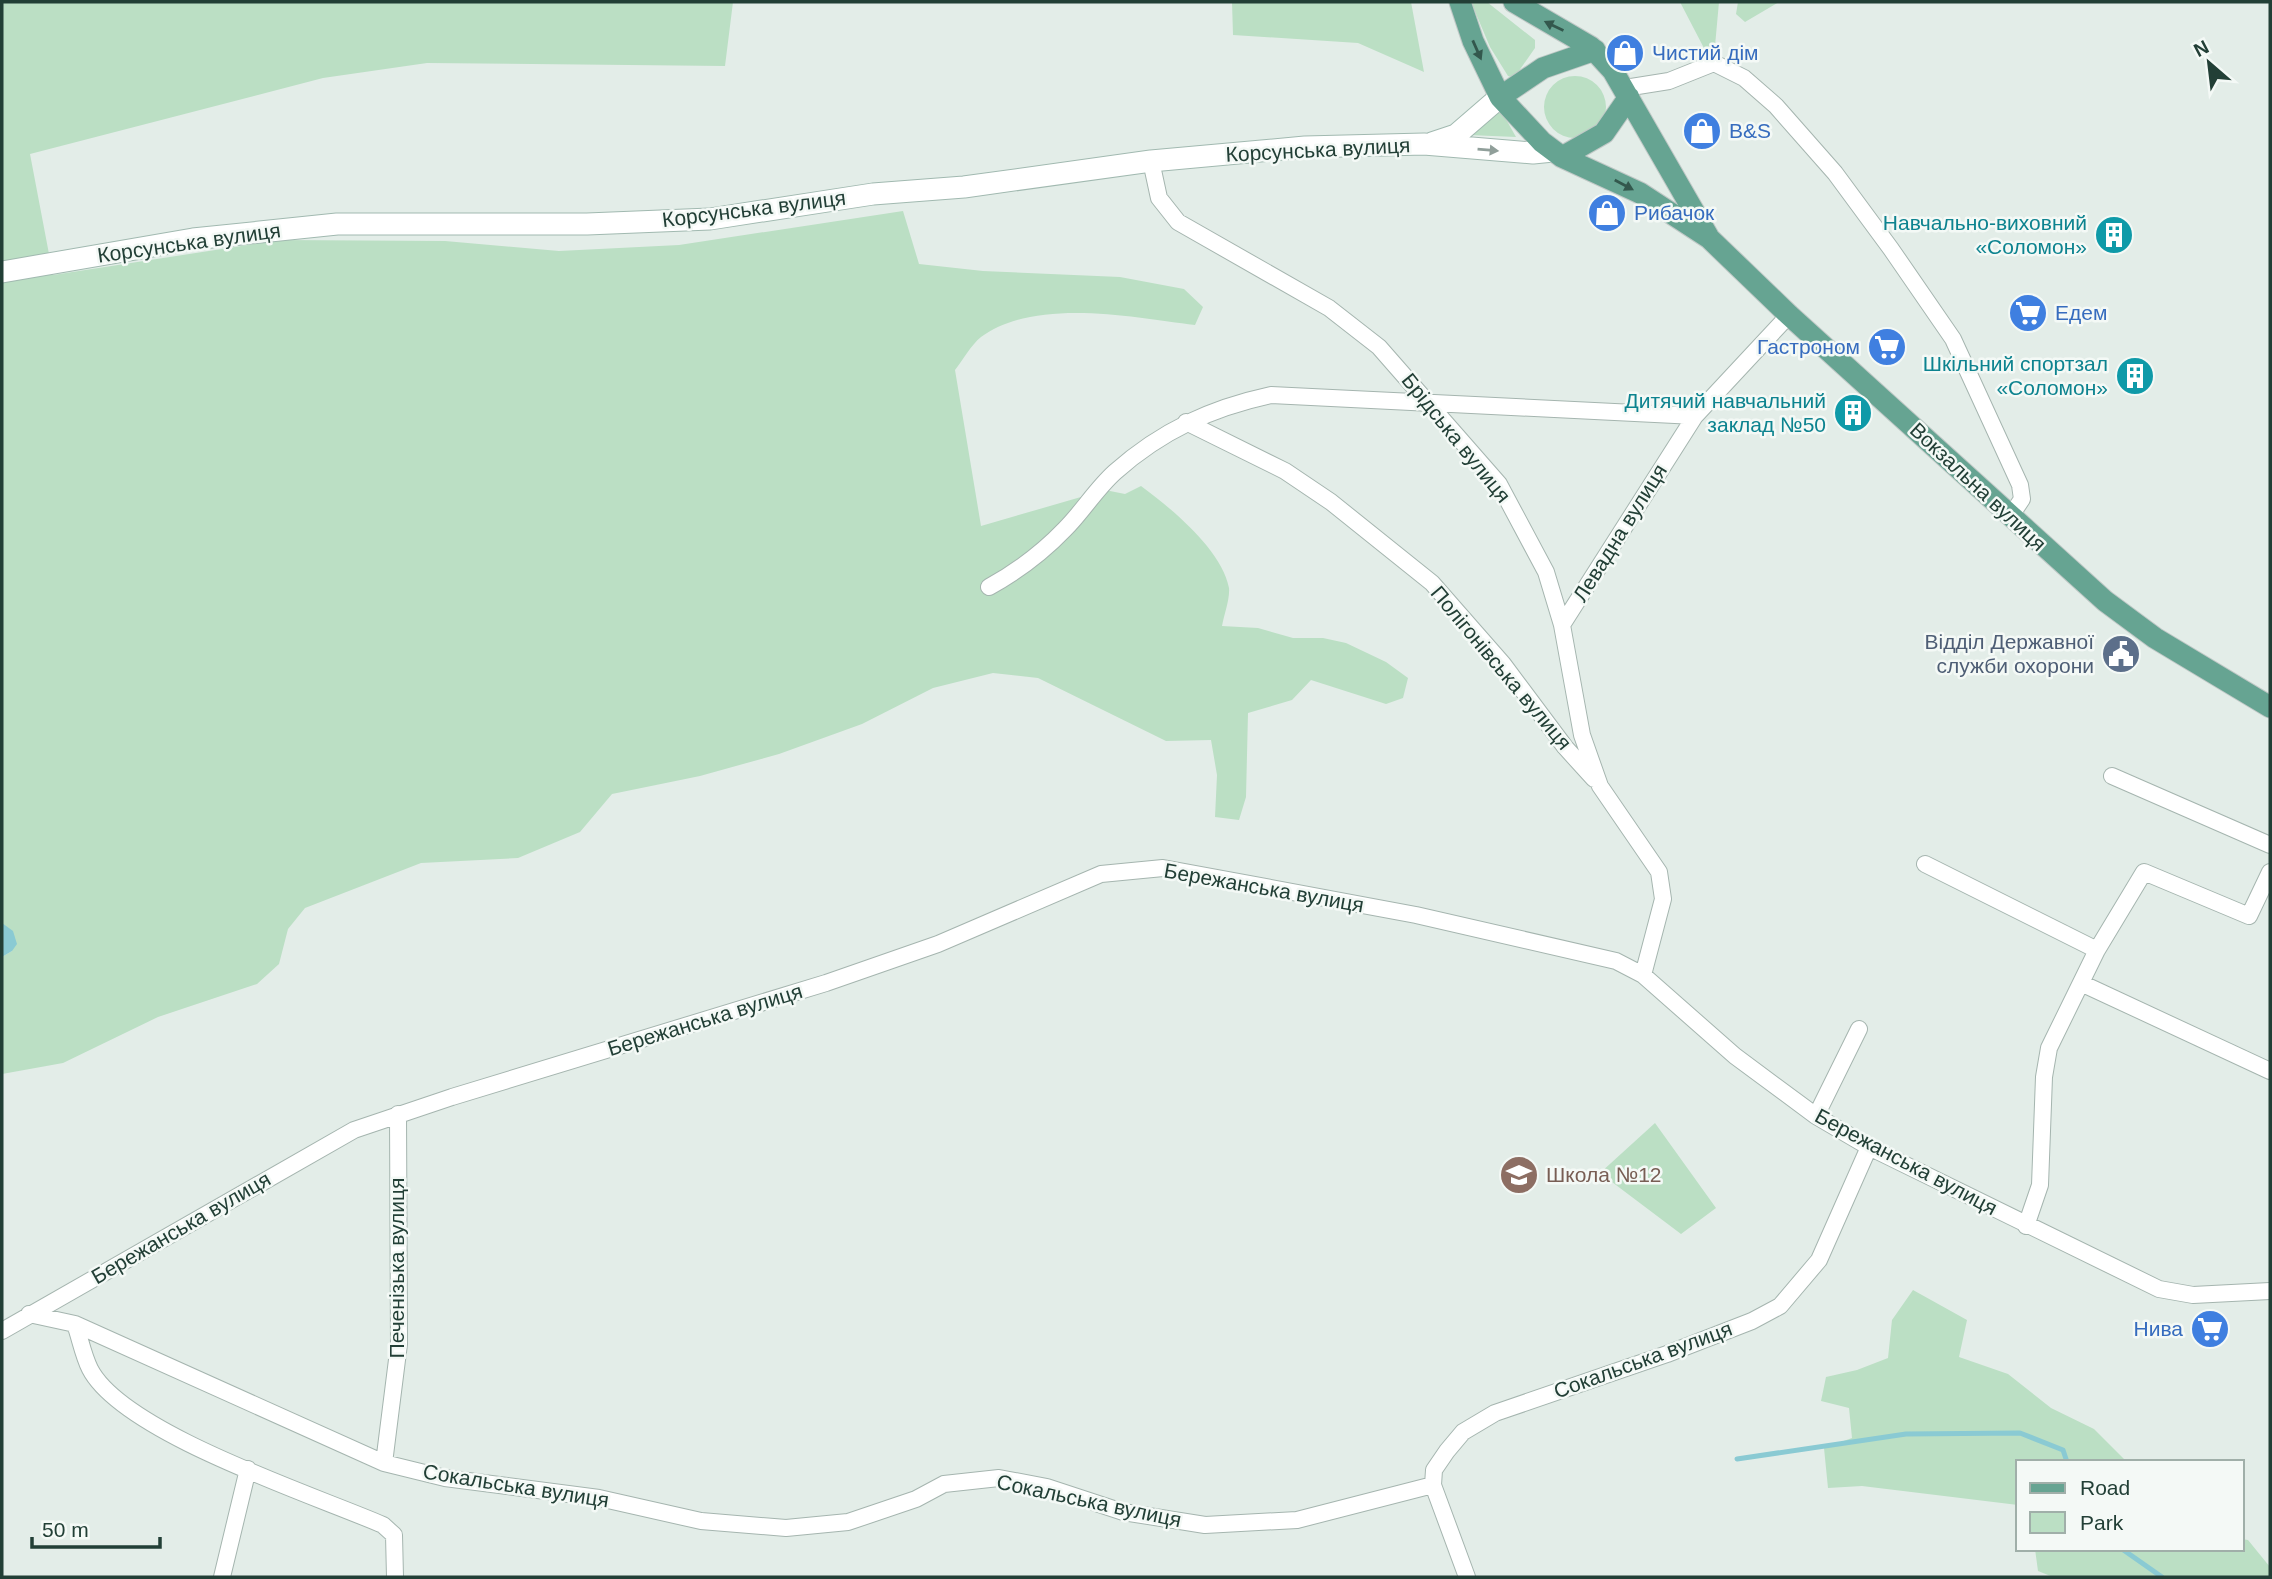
<svg xmlns="http://www.w3.org/2000/svg" width="2272" height="1579" viewBox="0 0 2272 1579" font-family="Arial,sans-serif">
	<style>
		.green { fill: #bbdfc4 }
		.water { fill: #8acad3 }
		.lines { fill: none; stroke-linecap: round; stroke-linejoin: round }
		.stream { stroke: #8acad3; stroke-width: 5 }
		.minor-casing { stroke: #a5b5af; stroke-width: 18 }
		.secondary-casing { stroke: #a1b9b0; stroke-width: 23 }
		.primary-casing { stroke: #c1c9c7; stroke-width: 23 }
		.minor { stroke: #fff; stroke-width: 16 }
		.secondary { stroke: #fff; stroke-width: 21 }
		.primary { stroke: #66a492; stroke-width: 21 }
		.oneway { fill: #33584d }
		.oneway2 { fill: #909f9a }
		.labels { text-anchor: middle; stroke-width: 5; stroke-linejoin: round; paint-order: stroke }
		.shop-label { font-size: 21px; fill: #366cbe; stroke: #f4f9f6; text-anchor: start }
		.street-label { font-size: 21px; fill: #223f36; stroke: #f4f9f6 }
		.culture-label { font-size: 21px; fill: #0d838f; stroke: #f4f9f6; text-anchor: end }
		.service-label { font-size: 21px; fill: #4e5e75; stroke: #f4f9f6; text-anchor: end }
		.education-label { font-size: 21px; fill: #785e54; stroke: #f4f9f6; text-anchor: start }
	</style>
	<rect width="100%" height="100%" fill="#e3ede8"/>
	<!-- green -->
	<path class="green" d="M 2,2 L 733,2 L 725,66 L 427,63 L 323,78 L 30,154 L 53,275 L 280,240 L 445,241 L 559,251 L 679,245 L 903,211 L 919,264 L 983,271 L 1120,277 L 1184,289 L 1203,307 L 1195,325 C 1133,317 1035,297 981,337 C 971,345 963,360 955,370 L 981,526 L 1105,490 L 1125,494 L 1141,486 C 1171,508 1222,550 1229,588 C 1230,599 1224,615 1222,626 L 1258,628 L 1293,638 L 1323,638 L 1346,643 L 1386,662 L 1408,678 L 1403,698 L 1386,704 L 1311,680 L 1292,700 L 1248,713 L 1246,797 L 1239,820 L 1215,817 L 1217,775 L 1211,740 L 1166,741 L 1038,678 L 993,673 L 933,688 L 862,724 L 779,754 L 700,776 L 612,794 L 580,832 L 518,858 L 421,863 L 305,908 L 288,929 L 279,964 L 257,984 L 158,1017 L 63,1063 L 2,1074 L 2,957 L 12,951 L 2,923 Z
		M 1232,2 L 1411,2 L 1424,72 L 1358,43 L 1233,35 Z
		M 1471,2 L 1487,2 L 1535,40 L 1535,48 L 1514,78 L 1508,76 L 1490,47 Z
		M 1680,2 L 1719,2 L 1715,46 L 1706,52 Z
		M 1738,2 L 1779,2 L 1745,22 L 1736,14 Z
		M1544 107a31 31 0 1 1 62 0a31 31 0 1 1-62 0Z
		M 1498,105 L 1516,137 L 1469,135 Z
		M 1655,1123 L 1716,1208 L 1681,1234 L 1600,1173 Z
		M 1913,1290 L 1967,1320 L 1959,1357 L 2008,1374 L 2051,1408 L 2094,1429 L 2127,1462 L 2018,1462 L 2018,1505 L 1862,1486 L 1828,1488 L 1824,1448 L 1852,1438 L 1849,1408 L 1821,1401 L 1826,1377 L 1857,1370 L 1888,1358 L 1892,1320 Z
		M 2242,1539 L 2248,1540 L 2270,1567 L 2270,1577 L 2053,1577 L 2038,1571 L 2035,1549 L 2242,1549 Z"/>
	<!-- water -->
	<path class="water" d="M 2,923 L 13,931 L 17,944 L 12,951 L 2,957 Z"/>
	<g class="lines">
		<!-- stream -->
		<path class="stream" d="M 1737,1459 L 1906,1434 L 2020,1433 L 2063,1450 L 2067,1462
			M 2122,1549 L 2162,1577"/>
		<defs>
			<path id="minor" d="M 1625,88 L 1669,81 L 1714,63 L 1744,78 L 1776,106 L 1835,173 L 1891,249 L 1953,339 L 2020,485 L 2022,499 L 2010,517
				M 1151,161 L 1159,198 L 1178,222 L 1329,308 L 1379,347 L 1499,484 L 1546,572 L 1562,625 L 1582,735 L 1600,786 L 1659,872 L 1663,899 L 1643,975
				M 1186,422 L 1285,471 L 1331,502 L 1432,583 L 1503,664 L 1565,747 L 1594,779
				M 989,587 C 1018,571 1042,553 1065,529 C 1083,511 1096,489 1115,472 C 1161,431 1211,408 1271,395 L 1695,416
				M 1562,625 L 1695,416 L 1789,315
				M 2112,776 L 2270,845
				M 1925,864 L 2097,950
				M 2083,984 L 2270,1071
				M 1816,1116 L 1859,1029
				M 2026,1226 L 2040,1185 L 2044,1077 L 2049,1048 L 2097,950 L 2144,872 L 2249,916 L 2270,872
				M 29,1314 L 75,1324 L 384,1463 L 445,1478 L 599,1498 L 701,1521 L 786,1528 L 848,1522 L 916,1499 L 944,1484 L 999,1478 L 1047,1487 L 1123,1512 L 1205,1525 L 1297,1520 L 1433,1485 L 1434,1470 L 1447,1451 L 1463,1432 L 1495,1413 L 1667,1354 L 1752,1321 L 1780,1306 L 1819,1260 L 1869,1147
				M 75,1324 C 80,1338 83,1355 90,1369 C 123,1433 314,1495 383,1525 L 394,1535 L 395,1577
				M 2,1331 L 354,1130 L 452,1097 L 826,983 L 938,944 L 1101,874 L 1163,868 L 1416,915 L 1616,961 L 1643,975 L 1735,1056 L 1816,1116 L 1869,1147 L 2159,1289 L 2193,1295 L 2270,1291
				M 384,1463 L 399,1344 L 398,1114
				M 1433,1485 L 1467,1577
				M 222,1577 L 248,1469"/>
			<path id="secondary" d="M 1432,143 L 1456,135 L 1500,97
				M 2,272 L 193,239 L 337,224 L 587,224 L 710,219 L 873,194 L 964,187 L 1151,161 L 1305,147 L 1424,144 L 1533,153 L 1553,151"/>
			<path id="primary" d="M 1460,2 L 1473,41 L 1500,97 L 1542,142 L 1562,157 L 1640,193 L 1709,238 L 1789,315 L 2105,601 L 2155,638 L 2270,707
				M 1514,2 L 1591,47 L 1613,71 L 1708,236
				M 1500,97 L 1543,68 L 1595,50
				M 1562,157 L 1604,133 L 1629,97"/>
		</defs>
		<!-- minor casing -->
		<use href="#minor" class="minor-casing"/>
		<!-- secondary casing -->
		<use href="#secondary" class="secondary-casing"/>
		<!-- primary casing -->
		<use href="#primary" class="primary-casing"/>
		<!-- minor -->
		<use href="#minor" class="minor"/>
		<!-- secondary -->
		<use href="#secondary" class="secondary"/>
		<!-- primary -->
		<use href="#primary" class="primary"/>
	</g>
	<!-- one-way arrows -->
	<defs><path id="oneway-solid" d="M-6-.8H1V-3.2L6.5 0L1 3.2V.8H-6Z" transform="scale(1.75)"/></defs>
	<g class="oneway">
		<use href="#oneway-solid" transform="translate(1554 26) rotate(-154)"/>
		<use href="#oneway-solid" transform="translate(1477 50) rotate(66)"/>
		<use href="#oneway-solid" transform="translate(1624 185) rotate(28)"/>
	</g>
	<use class="oneway2" href="#oneway-solid" transform="translate(1488 150) rotate(5)"/>
	<!-- icons -->
	<defs>
		<symbol id="shop-disc" viewBox="-11 -11 22 22"><circle r="9.5" fill="#3f7fe0" stroke="#f4f9f6"/><path d="M-5-2.5h2.3a2.7 3.5 0 0 1 5.4 0H5L5.5 6h-11ZM-1.5-2.5h3a1.5 2.3 0 0 0-3 0Z" fill="#fff"/></symbol>
		<symbol id="building-disc" viewBox="-11 -11 22 22"><circle r="9.5" fill="#0f9aa8" stroke="#f4f9f6"/><path d="M-4-6H4V6H1V3H-1V6H-4ZM-2.5-4.3h1.7v1.8h-1.7ZM.8-4.3h1.7v1.8H.8ZM-2.5-1h1.7V.8h-1.7ZM.8-1h1.7V.8H.8Z" fill="#fff"/></symbol>
		<symbol id="supermarket-disc" viewBox="-11 -11 22 22"><circle r="9.5" fill="#3f7fe0" stroke="#f4f9f6"/><path d="M-6-5.5h2.5l.6 2H6L4.5 2H-2.5L-4.4-4H-6ZM-1.5 3.2a1.3 1.3 0 1 0 .1 0ZM3 3.2a1.3 1.3 0 1 0 .1 0Z" fill="#fff"/></symbol>
		<symbol id="civic-disc" viewBox="-11 -11 22 22"><circle r="9.5" fill="#5c6f8a" stroke="#f4f9f6"/><path d="M-.6-6.5H3V-4.5H.6V-3L4-1V1h2V6H-6V1h2V-1L-.6-3ZM-1.2 2.5V6h2.4V2.5Z" fill="#fff"/></symbol>
		<symbol id="school-disc" viewBox="-11 -11 22 22"><circle r="9.5" fill="#8d6e63" stroke="#f4f9f6"/><path d="M0-5L7-2L0 1L-7-2ZM-4 1L0 2.5L4 1V4Q0 6-4 4Z" fill="#fff"/></symbol>
	</defs>
	<g fill-rule="evenodd">
		<use href="#shop-disc" x="1603" y="31" width="44" height="44"/>
		<use href="#shop-disc" x="1680" y="109" width="44" height="44"/>
		<use href="#shop-disc" x="1585" y="191" width="44" height="44"/>
		<use href="#building-disc" x="2092" y="213" width="44" height="44"/>
		<use href="#supermarket-disc" x="2006" y="291" width="44" height="44"/>
		<use href="#supermarket-disc" x="1865" y="325" width="44" height="44"/>
		<use href="#building-disc" x="2113" y="354" width="44" height="44"/>
		<use href="#building-disc" x="1831" y="391" width="44" height="44"/>
		<use href="#civic-disc" x="2099" y="632" width="44" height="44"/>
		<use href="#school-disc" x="1497" y="1153" width="44" height="44"/>
		<use href="#supermarket-disc" x="2188" y="1307" width="44" height="44"/>
	</g>
	<g class="labels">
		<!-- shop labels -->
		<g class="shop-label">
			<text x="1652" y="60">Чистий дім</text>
			<text x="1729" y="138">B&amp;S</text>
			<text x="1634" y="220">Рибачок</text>
			<text x="2055" y="320">Едем</text>
			<text x="1860" y="354" text-anchor="end">Гастроном</text>
			<text x="2183" y="1336" text-anchor="end">Нива</text>
		</g>
		<!-- street labels -->
		<g class="street-label">
			<text transform="translate(1318 150) rotate(-3)" y="7">Корсунська вулиця</text>
			<text transform="translate(754 209) rotate(-7)" y="7">Корсунська вулиця</text>
			<text transform="translate(189 243) rotate(-8)" y="7">Корсунська вулиця</text>
			<text transform="translate(1456 438) rotate(51)" y="7">Брідська вулиця</text>
			<text transform="translate(1978 487) rotate(43)" y="7">Вокзальна вулиця</text>
			<text transform="translate(1620 533) rotate(-58)" y="7">Левадна вулиця</text>
			<text transform="translate(1501 668) rotate(50)" y="7">Полігонівська вулиця</text>
			<text transform="translate(1264 888) rotate(10)" y="7">Бережанська вулиця</text>
			<text transform="translate(705 1020) rotate(-17)" y="7">Бережанська вулиця</text>
			<text transform="translate(1906 1162) rotate(28)" y="7">Бережанська вулиця</text>
			<text transform="translate(181 1228) rotate(-30)" y="7">Бережанська вулиця</text>
			<text transform="translate(397 1268) rotate(-90)" y="7">Печенізька вулиця</text>
			<text transform="translate(1643 1360) rotate(-20)" y="7">Сокальська вулиця</text>
			<text transform="translate(516 1486) rotate(9)" y="7">Сокальська вулиця</text>
			<text transform="translate(1089 1501) rotate(12)" y="7">Сокальська вулиця</text>
		</g>
		<!-- culture labels -->
		<g class="culture-label">
			<text x="2087" y="230">Навчально-виховний<tspan x="2087" dy="24">«Соломон»</tspan></text>
			<text x="2108" y="371">Шкільний спортзал<tspan x="2108" dy="24">«Соломон»</tspan></text>
			<text x="1826" y="408">Дитячий навчальний<tspan x="1826" dy="24">заклад №50</tspan></text>
		</g>
		<!-- service labels -->
		<g class="service-label">
			<text x="2094" y="649">Відділ Державної<tspan x="2094" dy="24">служби охорони</tspan></text>
		</g>
		<!-- education labels -->
		<g class="education-label">
			<text x="1546" y="1182">Школа №12</text>
		</g>
	</g>
	<!-- border -->
	<rect width="2272" height="1579" fill="none" stroke="#223f36" stroke-width="7"/>
	<!-- legend -->
	<rect x="2016" y="1460" width="228" height="91" fill="#f4f9f6" stroke="#a0afa9" stroke-width="2"/>
	<rect x="2030" y="1483" width="35" height="10" fill="#66a492" stroke="#a0afa9" stroke-width="2"/>
	<text x="2080" y="1495" font-size="21" fill="#223f36">Road</text>
	<rect x="2030" y="1512" width="35" height="21" fill="#bbdfc4" stroke="#a0afa9" stroke-width="2"/>
	<text x="2080" y="1530" font-size="21" fill="#223f36">Park</text>
	<!-- north arrow -->
	<g transform="translate(2209 63) rotate(332)" stroke="#f4f9f6" stroke-width="5" paint-order="stroke">
	<path d="M0-5L12 26L0 18L-12 26Z" fill="#223f36"/>
	<text y="-10" font-size="19" font-weight="bold" text-anchor="middle" fill="#223f36">N</text>
	</g>
	<!-- scale -->
	<path d="M32 1537v10h128v-10" fill="none" stroke="#223f36" stroke-width="3.5"/>
	<text x="42" y="1537" font-size="21" fill="#223f36" stroke="#f4f9f6" stroke-width="5" paint-order="stroke">50 m</text>
</svg>
